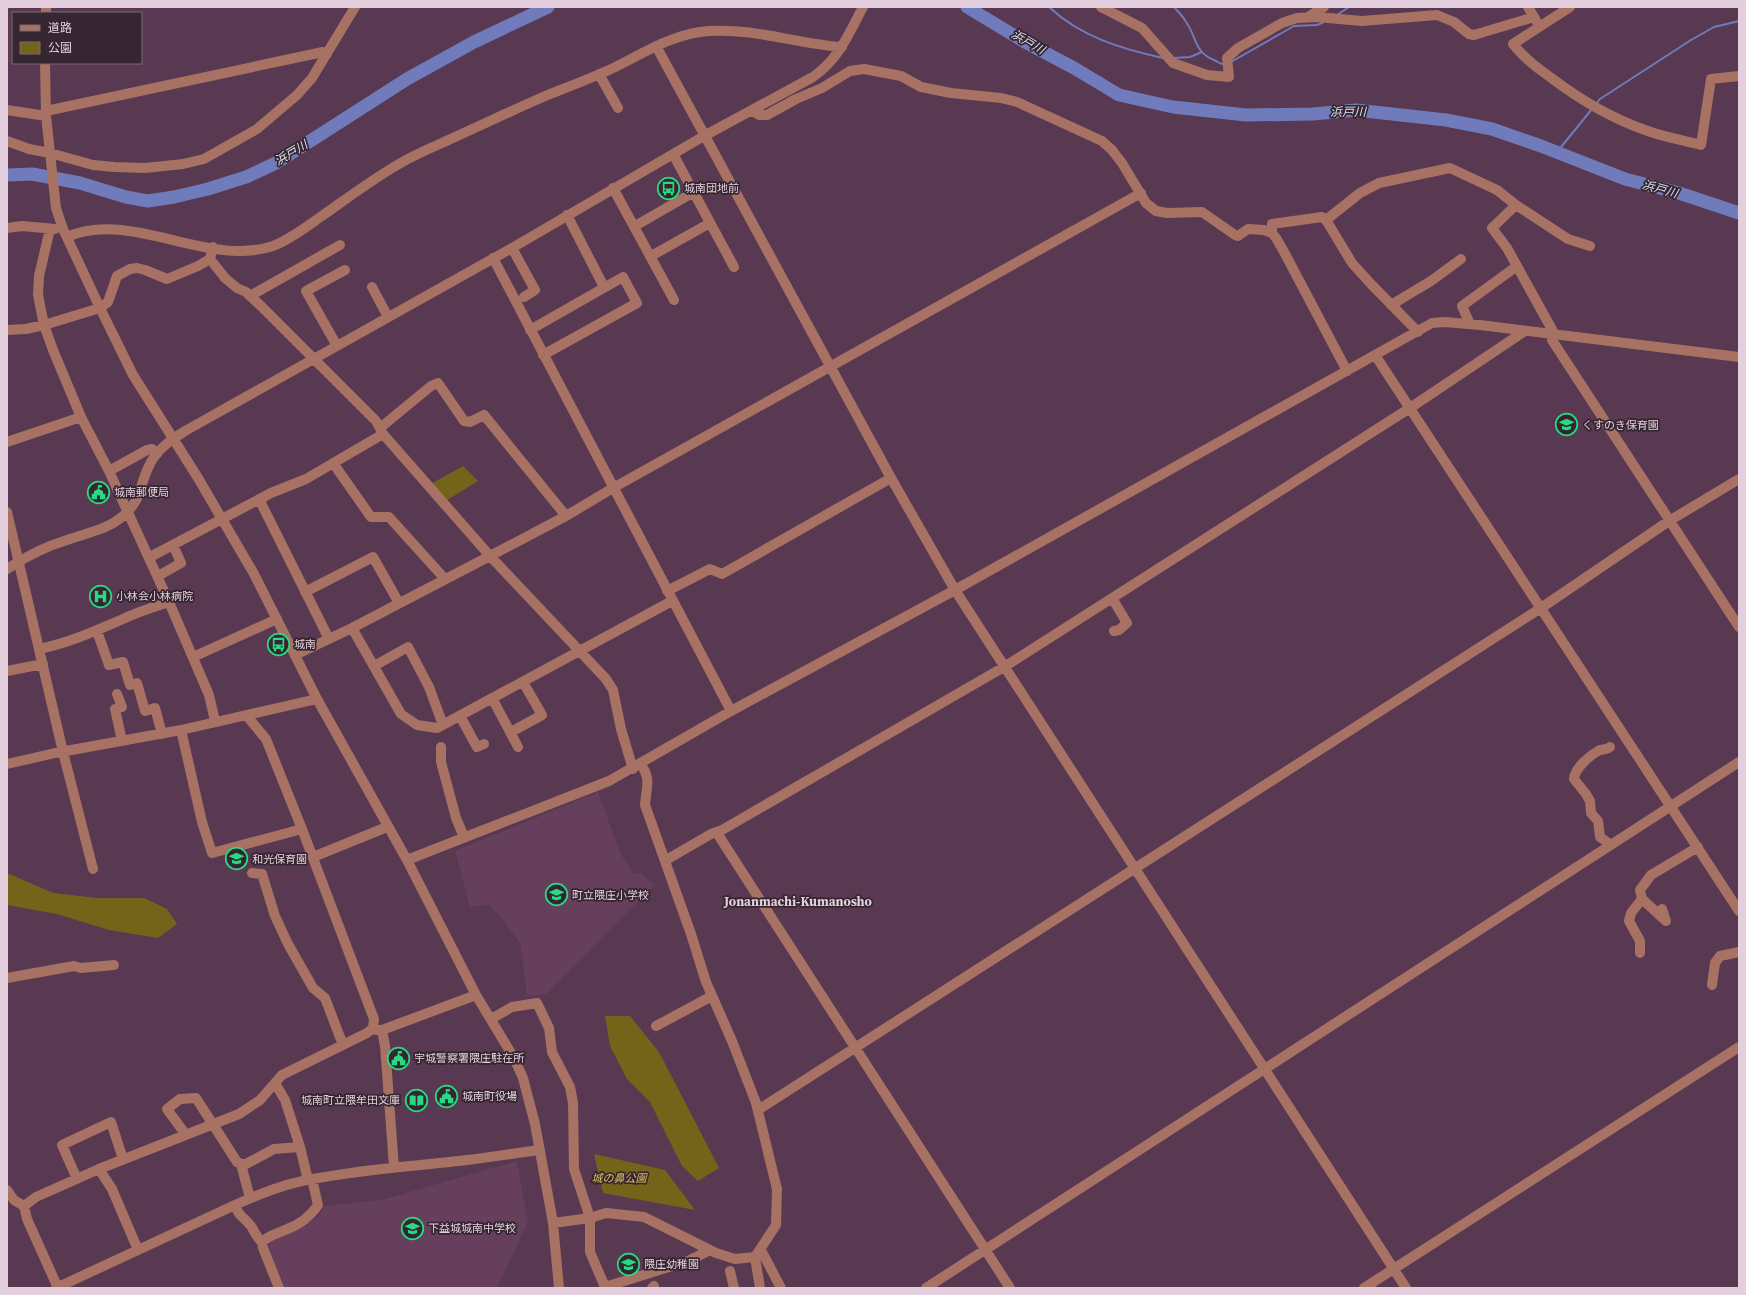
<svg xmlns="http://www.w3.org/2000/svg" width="1746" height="1295" viewBox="0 0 1746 1295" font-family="'Source Serif 4','Noto Sans JP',serif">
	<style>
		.built { fill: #663f5d }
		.green { fill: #74641a }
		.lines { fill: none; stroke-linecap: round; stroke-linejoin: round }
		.stream { stroke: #707bbc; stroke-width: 2 }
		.river { stroke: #707bbc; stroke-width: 13 }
		.minor { stroke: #a77163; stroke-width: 10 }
		.labels { text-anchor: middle; stroke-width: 3.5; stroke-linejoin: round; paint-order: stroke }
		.poi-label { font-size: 11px; fill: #e3cfdd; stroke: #352631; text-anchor: start }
		.park-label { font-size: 11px; font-style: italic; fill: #dcc257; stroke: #352631 }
		.water-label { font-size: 12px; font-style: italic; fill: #dee2f5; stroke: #352631 }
		.quarter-label { font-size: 13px; font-weight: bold; fill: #e3cfdd; stroke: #352631 }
	</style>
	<rect width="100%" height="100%" fill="#593851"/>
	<!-- built -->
	<path class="built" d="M 598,792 L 621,855 L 634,874 L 640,873 L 654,885 L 546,994 L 527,996 L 521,945 L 506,924 L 489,904 L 470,907 L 455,851 Z
		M 517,1161 L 528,1222 L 497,1288 L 284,1288 L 267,1248 L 271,1242 L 289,1234 L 318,1217 L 324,1206 L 382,1200 Z"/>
	<!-- green -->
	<path class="green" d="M 463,466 L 478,481 L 444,502 L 429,485 Z
		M 7,873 L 53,893 L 97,898 L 144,898 L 167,909 L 177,924 L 158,938 L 109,930 L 57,914 L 7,905 Z
		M 605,1016 L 630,1016 L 659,1052 L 719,1168 L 698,1181 L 682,1166 L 650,1102 L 627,1079 L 610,1046 Z
		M 594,1154 L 665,1170 L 695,1210 L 603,1193 Z"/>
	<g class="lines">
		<!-- stream -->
		<path class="stream" d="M 1049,7 C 1081,37 1122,49 1163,58
			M 1174,7 C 1178,12 1183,16 1186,22 C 1197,37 1194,52 1214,60 C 1219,62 1220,65 1225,64
			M 1337,15 L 1349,7
			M 1174,58 L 1190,57 L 1202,52
			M 1231,62 L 1294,26 L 1317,25 L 1324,22
			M 1596,104 L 1600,99 L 1691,40 L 1714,27 L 1739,21
			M 1557,152 L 1592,109"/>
		<!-- river -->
		<path class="river" d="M 967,7 L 1025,42 L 1074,68 L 1119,95 L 1173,107 L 1246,115 L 1313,114 L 1356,110 L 1446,120 L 1492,129 L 1541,146 L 1625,179 L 1679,193 L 1739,213
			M 7,175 L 32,174 L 80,183 L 126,197 L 148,201 L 174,197 L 208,189 L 246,177 L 276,163 L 407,79 L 474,42 L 548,7"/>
		<!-- minor -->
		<path class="minor" d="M 1101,7 L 1142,28 L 1173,63 L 1207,75 L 1229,77 L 1227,58 L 1238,48 L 1282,23 L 1297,18 L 1317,17 L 1362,21 L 1437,15 L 1454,22 L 1469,34 L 1474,35 L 1534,17
			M 1528,7 L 1537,22
			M 1570,7 L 1513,44 C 1523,57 1537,68 1550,77 C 1579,99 1611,118 1645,130 C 1663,137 1683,140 1701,145 L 1711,79 L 1739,76
			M 46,13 L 46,7
			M 1308,17 L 1324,7
			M 656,46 L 891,478 L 955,590 L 1406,1288
			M 45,63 L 46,116 L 56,208 L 63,229 L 100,308 L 133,375 L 198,478 L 254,574 L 317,699 L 407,860 L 476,995 L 514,1058 L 523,1078 L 535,1124 L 553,1223 L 559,1288
			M 599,74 L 618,108
			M 7,110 L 46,116
			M 46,111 L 323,52 L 327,54
			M 752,111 L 759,115 L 767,115 L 796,99 L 822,88 L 850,71 L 864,69 L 901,76 L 921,87 L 951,93 L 1001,98 L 1017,102 L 1102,141 L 1112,150 L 1122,163 L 1146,203 L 1156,211 L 1167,213 L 1202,212 L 1235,235 L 1238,236 L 1248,229 L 1264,230 L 1272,233 L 1276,238 L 1283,250 L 1347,371
			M 7,141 L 29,149 L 50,153 L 93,165 L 114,167 L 145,168 L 183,164 L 204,159 L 257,129 L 297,95 L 312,78 L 355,7
			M 673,154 L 734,267
			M 613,188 L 674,300
			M 1516,205 L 1492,228 L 1507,248 L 1555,335
			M 567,215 L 604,287
			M 1326,220 L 1360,193 L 1379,183 L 1450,168 L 1497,190 L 1516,205 L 1568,239 L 1590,246
			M 635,226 L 694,192
			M 7,228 L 22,226 L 55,229
			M 50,229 L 39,276 L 38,295 L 44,325 L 53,350 L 81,417 L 109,471 L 169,602 L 209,695 L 215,721
			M 1272,233 L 1272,224 L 1322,217 L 1326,220 L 1352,263 L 1371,284 L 1418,332
			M 67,237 C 131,209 207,268 273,246 C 289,240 305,228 319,218 C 345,200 371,180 399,164 C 417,153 436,146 455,137 C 484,124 513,110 543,97 C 565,88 587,80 609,70 C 641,55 673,33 709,31 C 754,28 798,44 842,47
			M 213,247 L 210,259 L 225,278 L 237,288 L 246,292 L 262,307 L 376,421 L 383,434 L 490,556 L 606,679 L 613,690 L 621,729 L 633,769
			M 512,248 L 535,290 L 524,297
			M 651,256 L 710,223
			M 493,258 L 731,711
			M 372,287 L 388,317
			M 250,296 L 340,245
			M 1391,305 L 1431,281 L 1461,259
			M 1470,324 L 1462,306 L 1517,266
			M 7,330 L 26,329 L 44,325 L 100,308 L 108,302 L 117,276 L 130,269 L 137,268 L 145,270 L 167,279 L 198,266 L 210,259
			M 530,330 L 623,277 L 637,303 L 543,355
			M 1555,335 L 1552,340 L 1739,627
			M 337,346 L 306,291 L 345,270
			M 1375,355 L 1739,911
			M 380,428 L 431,386 L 438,383 L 464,421 L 470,422 L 484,415 L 566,516
			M 7,442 L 81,417
			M 333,463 L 371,517 L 389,517 L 445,579
			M 109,471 L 147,450 L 152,449 L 157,454
			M 259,499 L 329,639
			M 7,512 L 63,752 L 93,869
			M 150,557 L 271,493 L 306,479 L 383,434
			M 7,569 C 25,557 47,546 67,540 C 86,533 107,530 123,516 C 143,498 138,488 149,466 C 156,450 171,440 185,431 L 512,248 L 704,136 L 813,77 C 839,59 848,35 863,7
			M 158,576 L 181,563 L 173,545
			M 667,591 L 710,569 L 722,574 L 891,478
			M 305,592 L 373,557 L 399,603
			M 1112,598 L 1127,623 L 1119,630 L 1114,631
			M 352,628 L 401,714 L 417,725 L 437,728 L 672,601
			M 97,631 L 109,665 L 123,662 L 130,685 L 137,683 L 145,711 L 155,708 L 162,734
			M 39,649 C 69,643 95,631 123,619 C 138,612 154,607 169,602
			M 295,655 L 352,628 L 490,556 L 566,516 L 613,488 L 1141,193
			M 193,657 L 277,619
			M 374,666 L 408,647 L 429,687 L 443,725
			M 7,671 L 43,664
			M 117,694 L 122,707 L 115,709 L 122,741
			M 492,698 L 518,747
			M 460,716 L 477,747 L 484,744
			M 181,730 L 202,822 L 212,853 L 302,829
			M 511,732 L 542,715 L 523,682
			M 441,747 L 441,762 L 456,818 L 464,837
			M 1610,747 C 1607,750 1602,749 1598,751 C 1589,756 1575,768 1574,779 L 1586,794 L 1590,801 L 1591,813 L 1598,821 L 1600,837 L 1611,845
			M 7,764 L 55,753 L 181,730 L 317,699
			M 717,833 L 1010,1288
			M 313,857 L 387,827
			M 407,860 L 609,781 L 731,711 L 955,590 L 1432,323 L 1445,322 L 1480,325 L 1739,357
			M 666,860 L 711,834 L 722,830 L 1004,667 L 1410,408 L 1525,331
			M 252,873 L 262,874 L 275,916 L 288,944 L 313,988 L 325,998 L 343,1045
			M 1662,909 L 1666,921 L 1642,899 L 1640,890 L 1651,875 L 1698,847
			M 1640,953 L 1640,941 L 1629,921 L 1631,913 L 1642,899
			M 7,978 L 74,966 L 81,968 L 114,965
			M 1712,985 L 1715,963 L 1720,956 L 1739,952
			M 491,1019 L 512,1007 L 537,1003 L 549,1028 L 552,1052 L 570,1087 L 573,1103 L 574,1169 L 590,1218 L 590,1252 L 605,1287 L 604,1288
			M 656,1026 L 712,996
			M 376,1030 L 382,1030 L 476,995
			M 382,1030 L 385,1046 L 394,1167
			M 275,1083 L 285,1100 L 300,1147
			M 758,1110 L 1541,608 L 1669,521 L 1739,479
			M 186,1135 L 167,1109 L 180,1099 L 196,1098 L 237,1162 L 241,1164 L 246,1164 L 274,1149 L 300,1147 L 308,1180
			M 241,1164 L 250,1198
			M 99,1169 L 112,1189 L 138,1250
			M 77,1179 L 62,1145 L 111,1122 L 123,1159
			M 7,1190 L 14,1200 L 24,1206 L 27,1219 L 58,1288
			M 235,1205 C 239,1217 243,1216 251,1226 C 255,1232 256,1237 262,1242 L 263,1248 L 279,1288
			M 24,1206 L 36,1197 L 99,1169 L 239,1114 L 260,1100 L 282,1075 L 367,1033 L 373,1028 L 374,1019 L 302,829 L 266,739 L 246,715
			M 553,1223 L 590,1218 L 606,1213 L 644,1217 L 716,1253 L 735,1259 L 755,1257 L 776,1225 L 777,1189 L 756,1103 L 732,1041 L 706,982 L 691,934 L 645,805 C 646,788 652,778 640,764
			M 262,1242 C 269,1235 277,1234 285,1230 C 299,1225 310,1217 318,1205 L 312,1179
			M 761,1250 L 781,1288
			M 755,1257 L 760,1288
			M 730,1271 L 734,1288
			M 605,1287 L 688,1261 L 710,1250
			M 56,1288 L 235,1205 C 259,1194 286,1183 313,1179 C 364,1169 416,1166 467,1160 C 492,1157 516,1153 540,1150
			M 652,1288 L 654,1286
			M 926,1288 L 1739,762
			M 1364,1288 L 1739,1047"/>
	</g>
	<!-- icons -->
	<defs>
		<symbol id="bus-ring" viewBox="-11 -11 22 22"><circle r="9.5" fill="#352631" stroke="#2bd884" stroke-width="1.5"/><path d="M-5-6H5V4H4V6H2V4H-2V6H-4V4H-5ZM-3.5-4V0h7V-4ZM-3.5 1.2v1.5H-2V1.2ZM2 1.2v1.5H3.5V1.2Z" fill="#2bd884"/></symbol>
		<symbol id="school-ring" viewBox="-11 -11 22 22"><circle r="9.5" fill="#352631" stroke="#2bd884" stroke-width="1.5"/><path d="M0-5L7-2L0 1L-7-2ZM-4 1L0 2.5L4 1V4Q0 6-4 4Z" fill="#2bd884"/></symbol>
		<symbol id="civic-ring" viewBox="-11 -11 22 22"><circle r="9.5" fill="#352631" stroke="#2bd884" stroke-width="1.5"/><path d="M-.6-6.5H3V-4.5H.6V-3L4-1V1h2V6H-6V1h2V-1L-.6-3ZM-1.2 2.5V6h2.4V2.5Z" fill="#2bd884"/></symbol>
		<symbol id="hospital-ring" viewBox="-11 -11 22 22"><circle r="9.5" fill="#352631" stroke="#2bd884" stroke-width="1.5"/><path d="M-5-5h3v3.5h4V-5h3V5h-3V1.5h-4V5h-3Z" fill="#2bd884"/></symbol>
		<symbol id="library-ring" viewBox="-11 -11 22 22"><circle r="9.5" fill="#352631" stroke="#2bd884" stroke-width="1.5"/><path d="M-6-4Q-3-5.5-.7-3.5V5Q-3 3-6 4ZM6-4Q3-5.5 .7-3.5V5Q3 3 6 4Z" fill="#2bd884"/></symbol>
	</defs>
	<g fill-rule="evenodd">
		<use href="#bus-ring" x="656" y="176" width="25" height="25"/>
		<use href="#school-ring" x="1554" y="412" width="25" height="25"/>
		<use href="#civic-ring" x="86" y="480" width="25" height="25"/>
		<use href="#hospital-ring" x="88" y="584" width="25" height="25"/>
		<use href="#bus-ring" x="266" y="632" width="25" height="25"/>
		<use href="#school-ring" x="224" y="846" width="25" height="25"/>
		<use href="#school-ring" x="544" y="882" width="25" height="25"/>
		<use href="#civic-ring" x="386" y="1046" width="25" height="25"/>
		<use href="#civic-ring" x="434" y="1084" width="25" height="25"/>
		<use href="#library-ring" x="404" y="1088" width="25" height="25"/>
		<use href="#school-ring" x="400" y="1216" width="25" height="25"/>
		<use href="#school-ring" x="616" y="1252" width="25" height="25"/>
	</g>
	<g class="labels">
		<!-- poi labels -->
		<g class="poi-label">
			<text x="684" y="192">城南団地前</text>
			<text x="1582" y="429">くすのき保育園</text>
			<text x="114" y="496">城南郵便局</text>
			<text x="116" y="600">小林会小林病院</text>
			<text x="294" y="648">城南</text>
			<text x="252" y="863">和光保育園</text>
			<text x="572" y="899">町立隈庄小学校</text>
			<text x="414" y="1062">宇城警察署隈庄駐在所</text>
			<text x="462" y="1100">城南町役場</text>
			<text x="400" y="1104" text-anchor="end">城南町立隈牟田文庫</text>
			<text x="428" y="1232">下益城城南中学校</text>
			<text x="644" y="1268">隈庄幼稚園</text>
		</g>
		<!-- park labels -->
		<g class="park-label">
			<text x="619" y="1182">城の鼻公園</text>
		</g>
		<!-- water labels -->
		<g class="water-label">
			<text transform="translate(1028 42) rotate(30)" y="4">浜戸川</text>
			<text x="1348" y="116">浜戸川</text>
			<text transform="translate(291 153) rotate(-31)" y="4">浜戸川</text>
			<text transform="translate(1660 189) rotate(16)" y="4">浜戸川</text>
		</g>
		<!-- quarter labels -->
		<g class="quarter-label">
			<text x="798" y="906">Jonanmachi-Kumanosho</text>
		</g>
	</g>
	<!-- border -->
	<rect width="1746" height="1295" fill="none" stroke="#e3cfdd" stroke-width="16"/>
	<!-- legend -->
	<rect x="12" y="12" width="130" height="52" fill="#352631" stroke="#7b6a76"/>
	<rect x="20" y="25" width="20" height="6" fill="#a77163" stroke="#7b6a76"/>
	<text x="48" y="32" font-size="12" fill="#e3cfdd">道路</text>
	<rect x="20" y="42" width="20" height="12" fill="#74641a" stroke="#7b6a76"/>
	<text x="48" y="52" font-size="12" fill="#e3cfdd">公園</text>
</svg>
